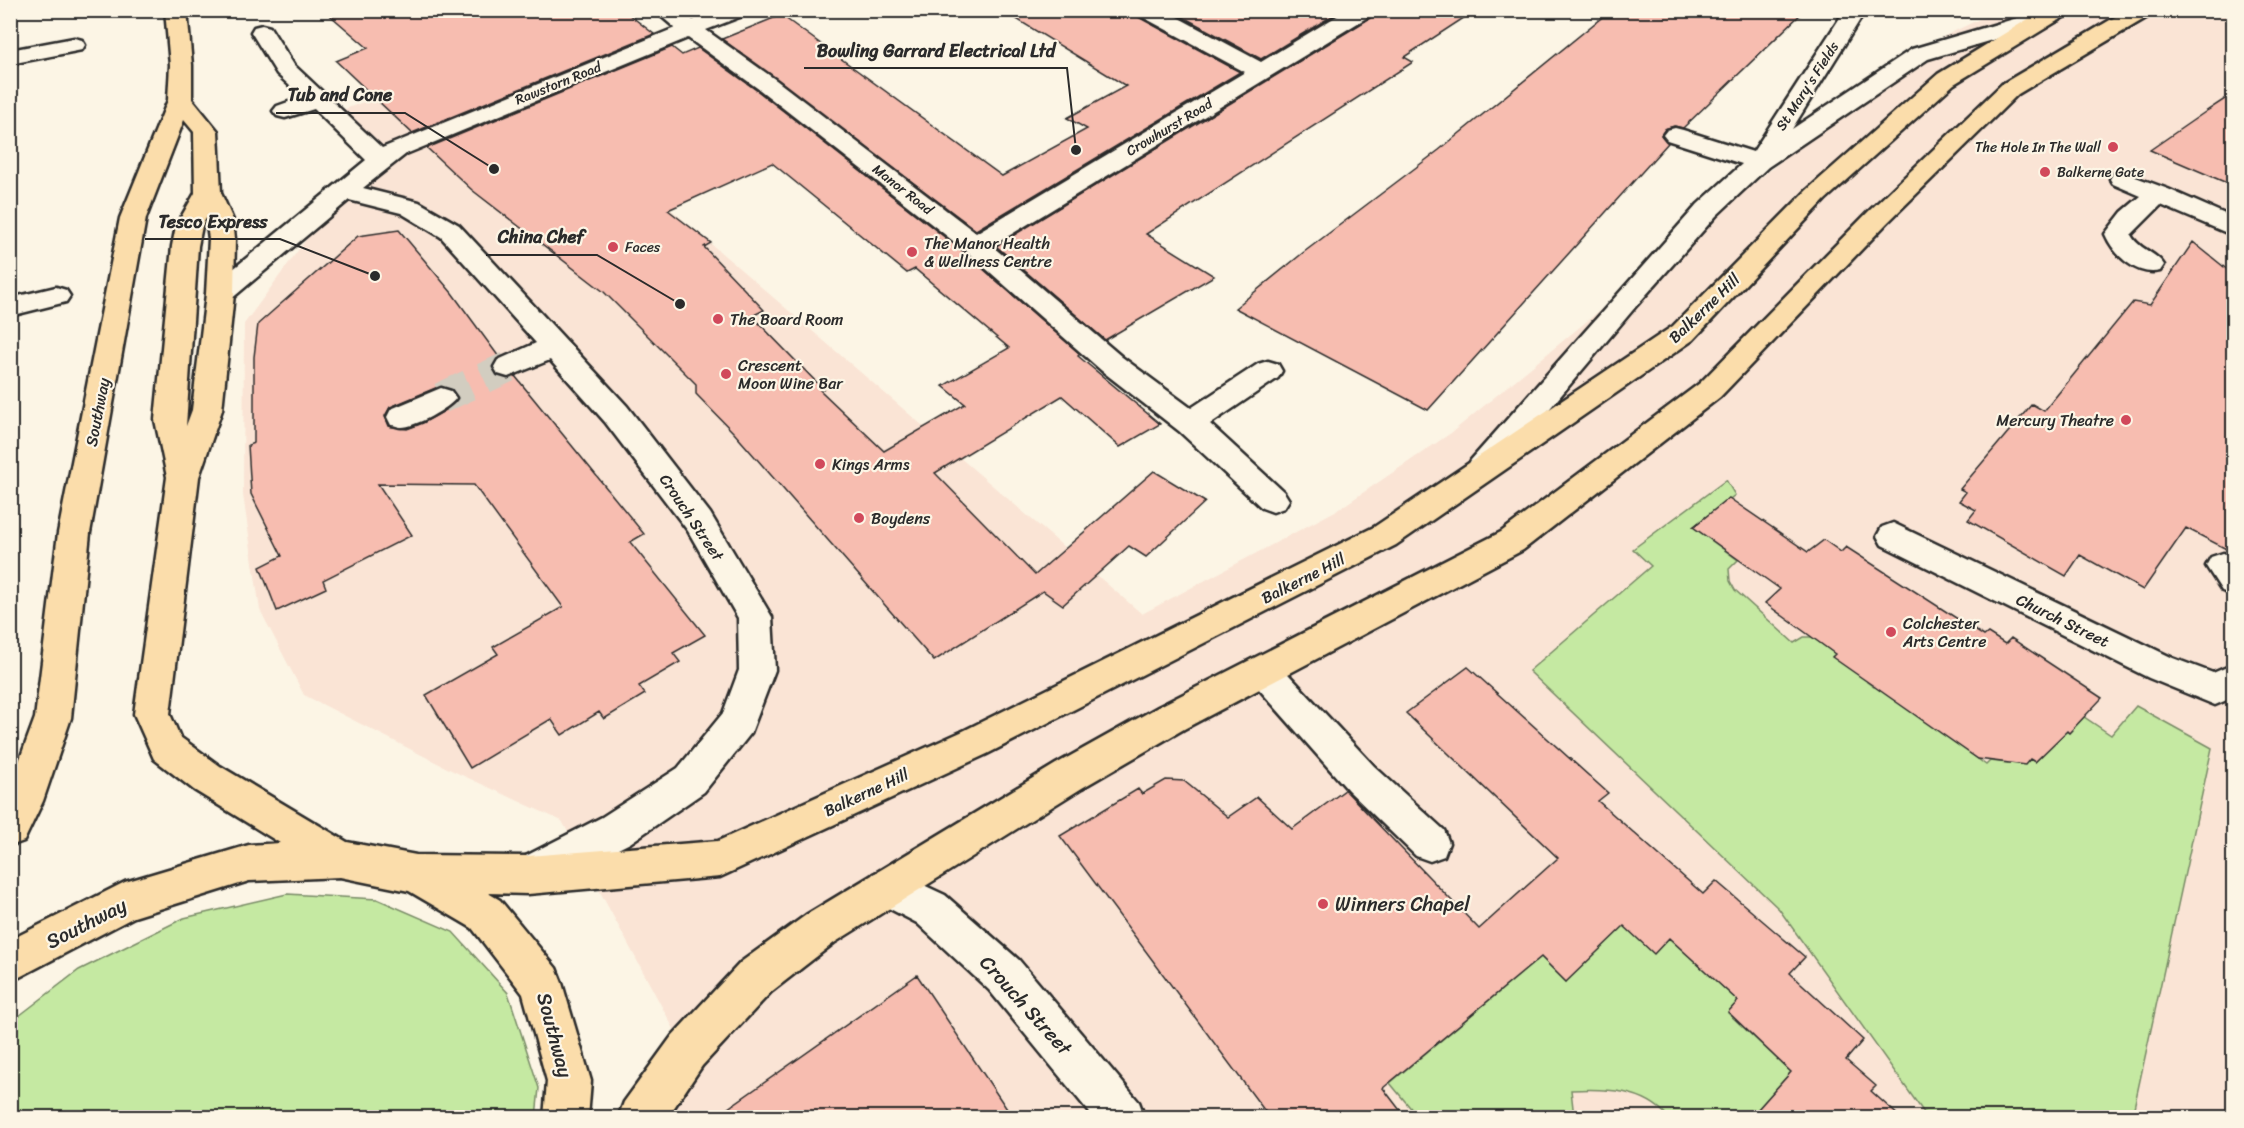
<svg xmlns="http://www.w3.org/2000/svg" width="2244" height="1128" viewBox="0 0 2244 1128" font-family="Sriracha,sans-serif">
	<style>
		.built { fill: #fae4d5 }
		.green { fill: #c5e9a2; stroke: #788a66; stroke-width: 1.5 }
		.building { fill: #f7bdb0; stroke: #2b2b2b; stroke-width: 1.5; fill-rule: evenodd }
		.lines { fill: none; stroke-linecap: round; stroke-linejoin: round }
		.minor-tunnel { stroke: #d2cdc0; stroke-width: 31; stroke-dasharray: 31 16; stroke-linecap: butt }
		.minor-casing { stroke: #2b2b2b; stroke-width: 5 }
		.major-casing { stroke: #2b2b2b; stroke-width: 5 }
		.minor { fill: #fcf5e5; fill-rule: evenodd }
		.major { fill: #fbddab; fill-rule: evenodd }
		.poi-dot { fill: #d1495b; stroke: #fcf5e5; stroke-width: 2 }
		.labels { text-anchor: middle; stroke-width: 4.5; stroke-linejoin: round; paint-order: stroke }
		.far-street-label { font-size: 14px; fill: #2b2b2b; stroke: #fcf5e5 }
		.far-poi-label { font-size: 14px; fill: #2b2b2b; stroke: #fcf5e5; text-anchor: start }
		.poi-label { font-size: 16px; fill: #2b2b2b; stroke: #fcf5e5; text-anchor: start }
		.street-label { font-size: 16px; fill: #2b2b2b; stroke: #fcf5e5 }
		.near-poi-label { font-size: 20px; fill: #2b2b2b; stroke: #fcf5e5; text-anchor: start }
		.near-street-label { font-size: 20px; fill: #2b2b2b; stroke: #fcf5e5 }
		.leader { fill: none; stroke: #2b2b2b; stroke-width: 2 }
		.callout-dot { fill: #2b2b2b; stroke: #fcf5e5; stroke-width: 2 }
		.callout-label { font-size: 18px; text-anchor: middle; font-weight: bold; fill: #2b2b2b; stroke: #fcf5e5; stroke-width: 4.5; stroke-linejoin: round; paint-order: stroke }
	</style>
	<rect width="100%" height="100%" fill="#fcf5e5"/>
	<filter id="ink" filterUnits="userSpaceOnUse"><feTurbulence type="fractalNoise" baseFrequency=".0167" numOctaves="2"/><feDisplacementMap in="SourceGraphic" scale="12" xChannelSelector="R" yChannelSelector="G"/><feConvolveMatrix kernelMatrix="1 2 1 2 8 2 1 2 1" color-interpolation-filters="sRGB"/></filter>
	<g filter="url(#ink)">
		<!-- built -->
		<path class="built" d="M 1996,11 L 2233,11 L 2233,1117 L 627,1117 L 676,1033 L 562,821 L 453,771 L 304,695 L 260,610 L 243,495 L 244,324 L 366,158 L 325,117 L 427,77 L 520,80 L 1142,614 L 1339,509 L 1451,433 L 1916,50 Z"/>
		<!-- green -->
		<path class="green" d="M 1726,480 L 1735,495 L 1693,527 L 1738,560 L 1729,569 L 1730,581 L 1735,590 L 1794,643 L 1804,637 L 1812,637 L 1869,678 L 1867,682 L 1874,687 L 1877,683 L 1986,765 L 1990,761 L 2008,763 L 2015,754 L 2028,761 L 2030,759 L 2035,762 L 2040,757 L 2034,753 L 2059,726 L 2069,733 L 2084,717 L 2111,735 L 2136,706 L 2212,748 L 2132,1117 L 1927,1117 L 1779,909 L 1529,671 L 1651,566 L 1633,549 Z
			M 287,894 L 377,899 L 453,932 L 508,993 L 539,1088 L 536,1117 L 11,1117 L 11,1022 L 79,970 L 184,918 Z
			M 1604,908 L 1655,952 L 1669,938 L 1738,1001 L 1728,1013 L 1791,1072 L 1750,1118 L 1668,1117 C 1645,1089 1605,1088 1571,1090 L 1574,1117 L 1418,1117 L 1390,1083 L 1541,957 L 1566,982 Z"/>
		<!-- building -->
		<path class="building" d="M 324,10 L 623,10 L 654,34 L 412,133 L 336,61 L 368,48 Z
			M 1002,10 L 1135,10 L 1138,17 L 1240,72 L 976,230 L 722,39 L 781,15 L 1002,176 L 1087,129 L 1067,118 L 1126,86 Z
			M 1170,10 L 1342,10 L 1261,59 Z
			M 1375,10 L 1476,10 L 1404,57 L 1413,62 L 1146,234 L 1214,276 L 1105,340 L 996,246 L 1372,17 Z
			M 1611,10 L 1805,10 L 1683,128 L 1674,126 L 1665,129 L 1661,135 L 1668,143 L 1428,410 L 1235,308 L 1304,252 L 1439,150 Z
			M 672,47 L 682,55 L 698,48 L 759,92 L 965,253 L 1080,354 L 1078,356 L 1160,424 L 1120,447 L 1062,396 L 935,473 L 1035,575 L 1154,471 L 1205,502 L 1146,557 L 1129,546 L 1063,605 L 1043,591 L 934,661 L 734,433 L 696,394 L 696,384 L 604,292 L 472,190 L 427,148 ZM 772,163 L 907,273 L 915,269 L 1009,348 L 943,386 L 965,404 L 884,451 L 820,390 L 823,389 L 752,316 L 764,310 L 704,247 L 711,243 L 668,210 Z
			M 2234,93 L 2234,186 L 2150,150 L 2208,110 Z
			M 399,230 L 452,293 L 499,357 L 492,366 L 496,375 L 507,379 L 515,376 L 644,534 L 630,542 L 705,635 L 673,653 L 680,662 L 639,686 L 645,694 L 604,719 L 599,712 L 562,735 L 551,719 L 470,768 L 426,695 L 498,654 L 493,647 L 563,607 L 474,485 L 378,484 L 412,535 L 323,580 L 326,588 L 277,611 L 260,567 L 282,556 L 251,494 L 248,445 L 254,443 L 254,357 L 258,324 L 358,236 ZM 440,386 L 452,389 L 458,397 L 448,409 L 423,423 L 407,429 L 389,426 L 385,416 L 390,407 Z
			M 2193,242 L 2234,275 L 2234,553 L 2186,528 L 2143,590 L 2080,555 L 2066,576 L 1968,520 L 1976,510 L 1959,501 L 1966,492 L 1960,489 L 2032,404 L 2044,411 L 2133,302 L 2150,305 Z
			M 1729,498 L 1808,552 L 1824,540 L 1841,552 L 1846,547 L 1984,636 L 1988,633 L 2005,644 L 2011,638 L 2102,698 L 2069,733 L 2067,731 L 2035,762 L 2030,759 L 2025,765 L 1978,759 L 1832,657 L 1835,654 L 1765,603 L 1780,589 L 1693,527 Z
			M 1468,667 L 1608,793 L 1598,801 L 1703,894 L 1716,881 L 1805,957 L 1790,973 L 1863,1040 L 1846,1060 L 1876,1086 L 1871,1091 L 1901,1118 L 1750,1118 L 1791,1072 L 1728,1012 L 1738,1001 L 1669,938 L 1654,954 L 1624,926 L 1566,982 L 1541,957 L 1383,1088 L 1406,1118 L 1270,1118 L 1060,836 L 1138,789 L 1142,794 L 1166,780 L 1184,781 L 1228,817 L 1257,797 L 1292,829 L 1345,790 L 1479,929 L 1558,858 L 1406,713 Z
			M 917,975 L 1013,1118 L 714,1118 Z"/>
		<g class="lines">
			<!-- minor-tunnel -->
			<path class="minor-tunnel" d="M 441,398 L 508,367"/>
			<defs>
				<path id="minor" d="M 654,10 L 679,10 L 693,20 L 717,10 L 747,10 L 745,15 L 706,30 L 776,80 L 976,233 L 1245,72 L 1139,15 L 1137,10 L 1164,10 L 1261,62 L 1347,10 L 1373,10 L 1371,15 L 992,246 L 1122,357 L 1191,408 L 1258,364 L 1268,361 L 1278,364 L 1282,371 L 1278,378 L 1210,424 L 1284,492 L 1289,500 L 1284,508 L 1273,512 L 1262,508 L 1179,431 L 1102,371 L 966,251 L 760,90 L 688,38 L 406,154 L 363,188 L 419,202 L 459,225 L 627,406 L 710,513 L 772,617 L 775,670 L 751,733 L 704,792 L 630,843 L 532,892 L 518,886 L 512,873 L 518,860 L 602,817 L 678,768 L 723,713 L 739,670 L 738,618 L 688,531 L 605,422 L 550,360 L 508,377 L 498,374 L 494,367 L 498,360 L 536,343 L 441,237 L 401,213 L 349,200 L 230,300 L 220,303 L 210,300 L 206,294 L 210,288 L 366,160 L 314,109 L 285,118 L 277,116 L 273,111 L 277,106 L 302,97 L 277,74 L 251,32 L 254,27 L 262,25 L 270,27 L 294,65 L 382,148 L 675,28 Z
					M 1845,10 L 1866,10 L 1792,129 L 1912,49 L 2044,10 L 2060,10 L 2063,15 L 2060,20 L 1928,59 L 1768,167 L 1716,216 L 1637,305 L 1493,476 L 1482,479 L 1471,476 L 1467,468 L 1471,460 L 1698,204 L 1742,164 L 1667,140 L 1663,135 L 1667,130 L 1675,128 L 1683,130 L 1753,152 Z
					M 74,38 L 82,40 L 85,45 L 82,50 L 10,64 L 10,50 Z
					M 2122,172 L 2168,189 L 2234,218 L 2234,236 L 2161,205 L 2131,235 C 2138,249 2156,252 2164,265 L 2160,271 C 2137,277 2114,255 2105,234 L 2122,212 L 2141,196 L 2113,184 L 2110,179 L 2113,174 Z
					M 56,287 L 66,290 L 70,296 L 66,302 L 10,316 L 10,298 Z
					M 441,388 L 451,391 L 456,398 C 450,408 413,428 401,427 C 398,427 395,425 391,425 L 387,417 L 391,409 Z
					M 1893,523 L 2173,658 L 2213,673 L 2234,664 L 2234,697 L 2215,705 L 2149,678 L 1882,545 L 1877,536 L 1882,527 Z
					M 2223,553 L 2234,556 L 2234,595 L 2222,591 L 2206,566 L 2211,557 Z
					M 1263,655 L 1275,660 L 1374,766 L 1444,830 L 1449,843 L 1444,856 L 1430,861 L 1416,856 L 1348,790 L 1251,680 L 1245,670 L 1251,660 Z
					M 887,868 L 945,895 L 1019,960 L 1139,1102 L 1145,1118 L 1094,1118 L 989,990 L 917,923 L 873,900 L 867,887 L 873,874 Z"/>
				<path id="major" d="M 165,10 L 187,10 L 192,65 L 192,99 L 218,131 L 221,193 L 233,220 L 235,239 L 234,294 L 222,410 L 199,477 L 170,714 L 180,737 L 220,766 L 347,842 L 416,855 L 528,856 L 718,841 L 961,732 L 1374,527 L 1673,326 L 1807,190 L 1938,74 L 2043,10 L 2069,10 L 2067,15 L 1954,84 L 1825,200 L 1693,340 L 1396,545 L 987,754 L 720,877 L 528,894 L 488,893 L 500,900 L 556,968 L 562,983 L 591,1081 L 588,1118 L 544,1118 L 547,1081 L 523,994 L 472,928 L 409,891 L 340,877 L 249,881 L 134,917 L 10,982 L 10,940 L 125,882 L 249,845 L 280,843 L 194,790 L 154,759 L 134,714 L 167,477 L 155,420 L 172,246 L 176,226 L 195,193 L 194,132 L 184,120 L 146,218 L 90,533 L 71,718 L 43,801 L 24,841 L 10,846 L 10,786 L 35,718 L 58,533 L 120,218 L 168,100 L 170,65 ZM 206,218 L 209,239 L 206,294 L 192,410 L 186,426 L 198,246 L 202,226 Z
					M 2127,10 L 2153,10 L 2151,15 L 2018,94 L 1887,223 L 1720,397 L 1523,550 L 1184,729 L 1082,788 L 834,943 L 771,992 L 702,1066 L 667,1118 L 618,1118 L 624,1102 L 672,1036 L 741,962 L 806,915 L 1056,764 L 1158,707 L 1501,532 L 1700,383 L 1869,211 L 2002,84 Z"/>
			</defs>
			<!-- minor casing -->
			<use href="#minor" class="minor-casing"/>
			<!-- major casing -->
			<use href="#major" class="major-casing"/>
			<!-- minor -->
			<use href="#minor" class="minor"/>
			<!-- major -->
			<use href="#major" class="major"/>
		</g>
	</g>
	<!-- markers -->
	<g class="poi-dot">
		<circle cx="2113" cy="147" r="6"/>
		<circle cx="2045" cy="172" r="6"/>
		<circle cx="613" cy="247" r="6"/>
		<circle cx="912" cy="252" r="6"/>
		<circle cx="718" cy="319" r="6"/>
		<circle cx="726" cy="374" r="6"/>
		<circle cx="2126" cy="420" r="6"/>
		<circle cx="820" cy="464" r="6"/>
		<circle cx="859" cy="518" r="6"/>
		<circle cx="1891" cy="632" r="6"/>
		<circle cx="1323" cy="904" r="6"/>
	</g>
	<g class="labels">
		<!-- far-street labels -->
		<g class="far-street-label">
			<text transform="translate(558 83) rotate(-22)" y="5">Rawstorn Road</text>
			<text transform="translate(1807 86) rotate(-57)" y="5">St Mary's Fields</text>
			<text transform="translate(1169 127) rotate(-31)" y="5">Crowhurst Road</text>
			<text transform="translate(903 189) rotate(38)" y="5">Manor Road</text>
		</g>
		<!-- far-poi labels -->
		<g class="far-poi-label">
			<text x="2101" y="152" text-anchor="end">The Hole In The Wall</text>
			<text x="2057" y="177">Balkerne Gate</text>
			<text x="625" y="252">Faces</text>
		</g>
		<!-- poi labels -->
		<g class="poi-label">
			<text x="924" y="249">The Manor Health<tspan x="924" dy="18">&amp; Wellness Centre</tspan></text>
			<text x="730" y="325">The Board Room</text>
			<text x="738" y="371">Crescent<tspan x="738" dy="18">Moon Wine Bar</tspan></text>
			<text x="2114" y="426" text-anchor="end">Mercury Theatre</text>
			<text x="832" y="470">Kings Arms</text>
			<text x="871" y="524">Boydens</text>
			<text x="1903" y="629">Colchester<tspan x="1903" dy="18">Arts Centre</tspan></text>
		</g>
		<!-- street labels -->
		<g class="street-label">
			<text transform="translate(1704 308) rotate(-44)" y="6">Balkerne Hill</text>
			<text transform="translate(97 412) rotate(-79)" y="6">Southway</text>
			<text transform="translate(692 517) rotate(56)" y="6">Crouch Street</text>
			<text transform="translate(1303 578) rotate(-27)" y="6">Balkerne Hill</text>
			<text transform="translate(2063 620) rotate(26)" y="6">Church Street</text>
			<text transform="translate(866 792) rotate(-25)" y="6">Balkerne Hill</text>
		</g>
		<!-- near-poi labels -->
		<g class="near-poi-label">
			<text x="1335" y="911">Winners Chapel</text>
		</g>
		<!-- near-street labels -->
		<g class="near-street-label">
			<text transform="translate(86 923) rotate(-27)" y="7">Southway</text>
			<text transform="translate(1026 1005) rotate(48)" y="7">Crouch Street</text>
			<text transform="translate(555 1035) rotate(75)" y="7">Southway</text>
		</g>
	</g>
	<!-- callouts -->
	<path class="leader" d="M1076 150L1067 68H804M494 169L405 113H276M375 276L280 239H145M680 304L597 255H486"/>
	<g class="callout-dot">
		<circle cx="1076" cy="150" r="6"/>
		<circle cx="494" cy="169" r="6"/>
		<circle cx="375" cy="276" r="6"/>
		<circle cx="680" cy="304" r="6"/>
	</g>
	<g class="callout-label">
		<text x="936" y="57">Bowling Garrard Electrical Ltd</text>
		<text x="340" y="101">Tub and Cone</text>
		<text x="213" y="228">Tesco Express</text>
		<text x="541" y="243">China Chef</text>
	</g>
	<!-- margin -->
	<rect width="2244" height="1128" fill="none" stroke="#fcf5e5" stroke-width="36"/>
	<rect x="18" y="18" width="2208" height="1092" fill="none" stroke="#2b2b2b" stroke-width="2" filter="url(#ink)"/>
</svg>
